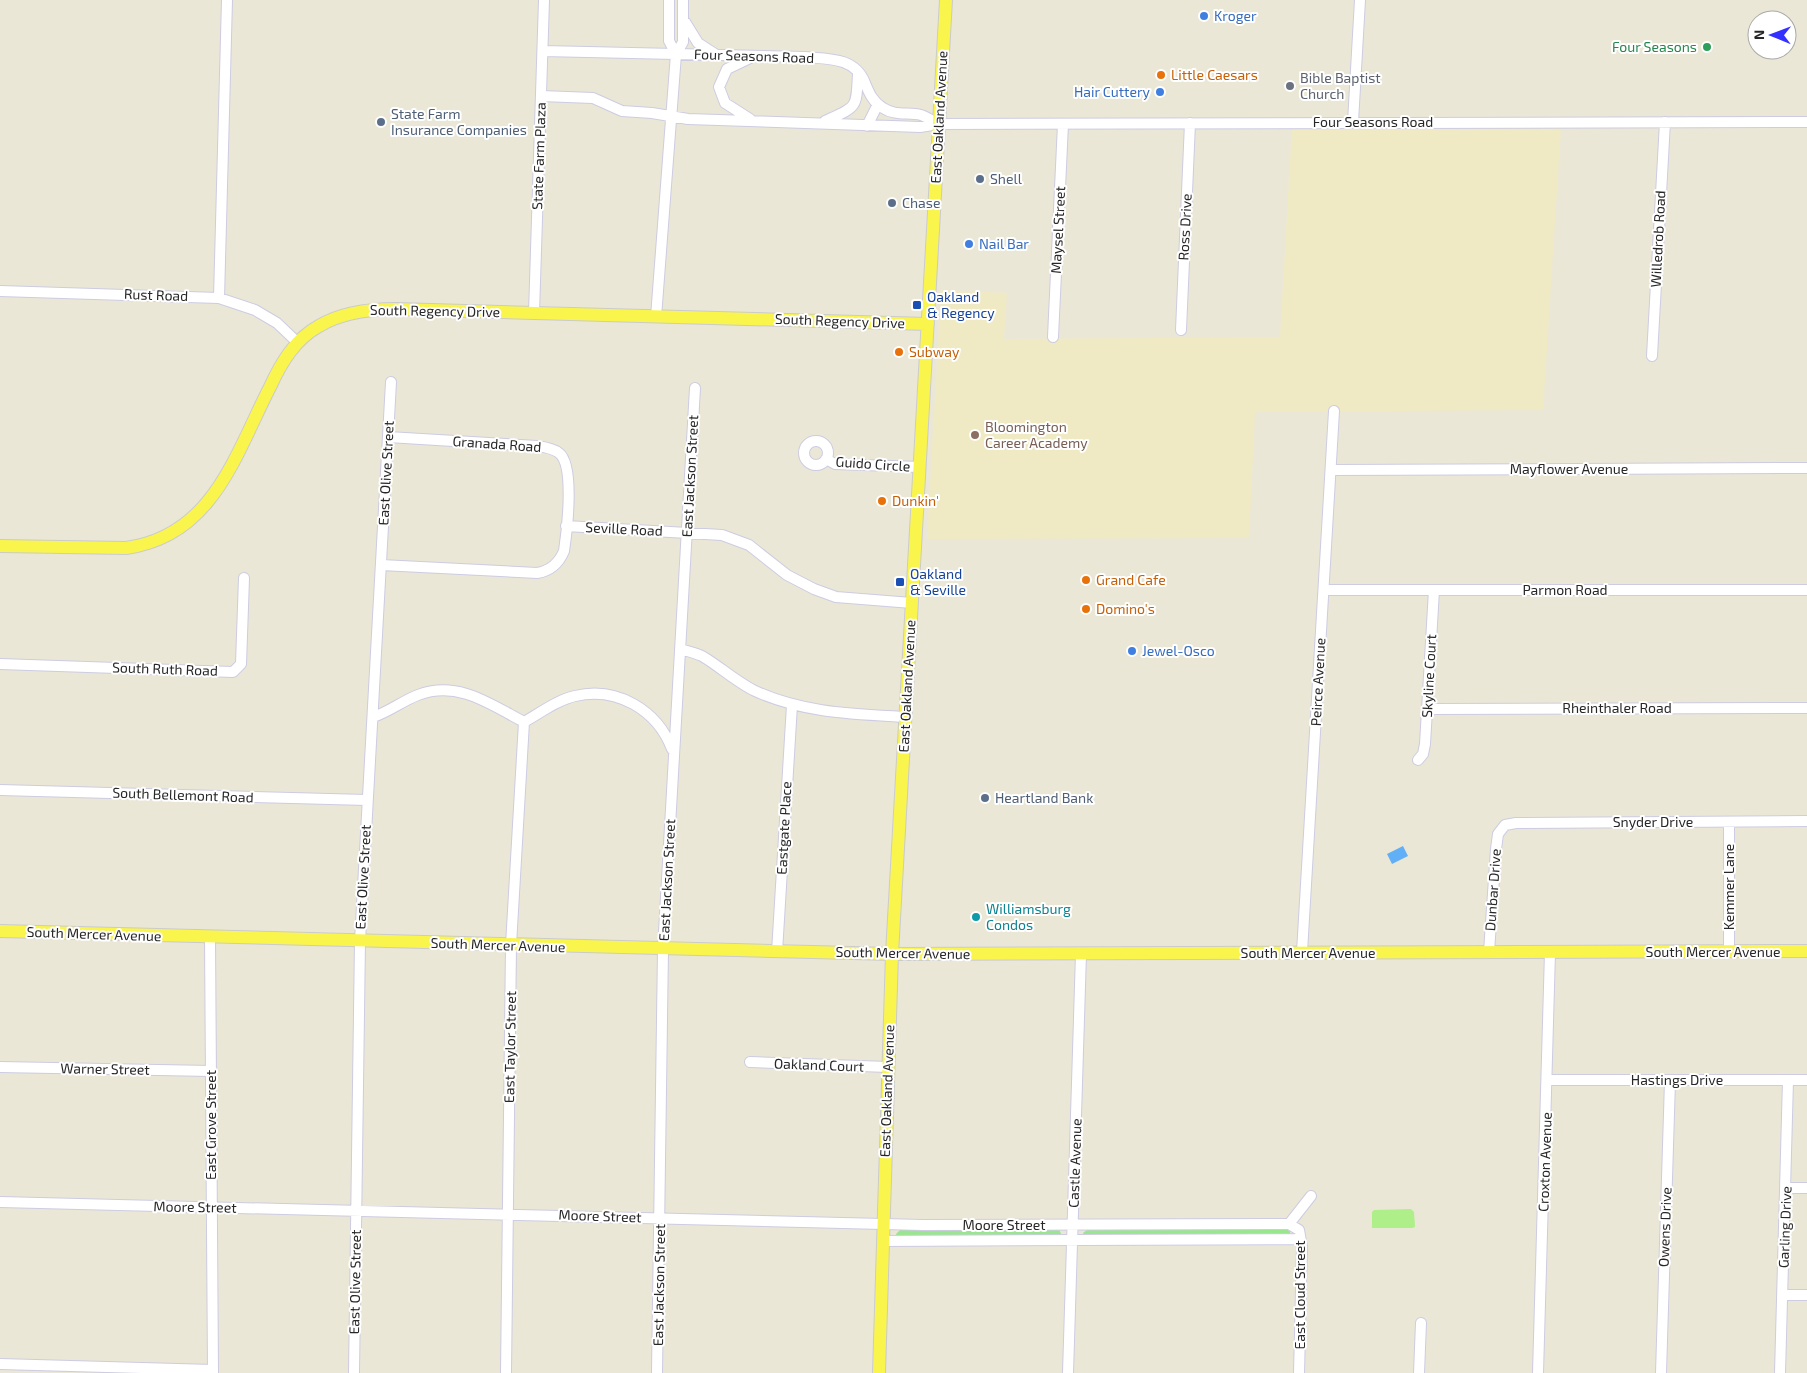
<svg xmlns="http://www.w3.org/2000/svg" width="1807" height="1373" viewBox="0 0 1807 1373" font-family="'Exo 2',sans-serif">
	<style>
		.education { fill: #efeac4 }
		.green { fill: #9ae68e }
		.pitch { fill: #aeef89 }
		.water { fill: #61aff6 }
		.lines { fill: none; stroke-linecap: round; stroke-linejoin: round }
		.minor-casing { stroke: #cdcce2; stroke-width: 12 }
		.major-casing { stroke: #cbcbcb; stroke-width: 14 }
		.minor { stroke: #fff; stroke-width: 10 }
		.major { stroke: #f9f54d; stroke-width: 12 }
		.shop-dot { fill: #3f7fe0; stroke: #fff; stroke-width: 2 }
		.leisure-dot { fill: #2e9e5b; stroke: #fff; stroke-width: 2 }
		.food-dot { fill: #e8710a; stroke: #fff; stroke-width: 2 }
		.worship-dot { fill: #6b7280; stroke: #fff; stroke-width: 2 }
		.service-dot { fill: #5c6f8a; stroke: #fff; stroke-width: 2 }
		.transit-dot { fill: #1a4fb4; stroke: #fff; stroke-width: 2 }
		.education-dot { fill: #8d6e63; stroke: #fff; stroke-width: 2 }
		.culture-dot { fill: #0f9aa8; stroke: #fff; stroke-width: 2 }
		.labels { text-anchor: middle; stroke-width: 4; stroke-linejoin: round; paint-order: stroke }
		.shop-label { font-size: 14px; fill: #366cbe; stroke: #fff; text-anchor: start }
		.leisure-label { font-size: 14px; fill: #27864d; stroke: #fff; text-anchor: end }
		.street-label { font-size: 14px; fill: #272727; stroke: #fff }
		.food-label { font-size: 14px; fill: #c56008; stroke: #fff; text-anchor: start }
		.worship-label { font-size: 14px; fill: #5b616d; stroke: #fff; text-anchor: start }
		.service-label { font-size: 14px; fill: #4e5e75; stroke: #fff; text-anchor: start }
		.transit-label { font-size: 14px; fill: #164399; stroke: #fff; text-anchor: start }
		.education-label { font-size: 14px; fill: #785e54; stroke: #fff; text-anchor: start }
		.culture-label { font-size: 14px; fill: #0d838f; stroke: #fff; text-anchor: start }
	</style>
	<rect width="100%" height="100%" fill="#ebe7d7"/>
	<!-- education -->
	<path class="education" d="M 1292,127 L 1561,127 L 1543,410 L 1255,412 L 1249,538 L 927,539 L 941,290 L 1007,293 L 1004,339 L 1280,337 Z"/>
	<!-- green -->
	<path class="green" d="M 1286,1227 L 1290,1230 L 1290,1235 L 1084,1235 L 1083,1233 L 1088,1229 Z
		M 1059,1229 L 1062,1236 L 897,1237 L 896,1234 L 900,1230 Z"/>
	<!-- pitch -->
	<path class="pitch" d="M 1411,1209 L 1414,1212 L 1415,1227 L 1412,1228 L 1372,1228 L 1372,1212 L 1374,1210 Z"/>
	<!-- water -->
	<path class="water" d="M 1403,846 L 1408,856 L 1392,864 L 1387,854 Z"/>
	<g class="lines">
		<defs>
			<path id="minor" d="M 669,0 L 669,41 L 676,54
				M 685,22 L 698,43 L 715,54
				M 543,51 L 805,57 C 828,59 855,57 865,83 C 869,93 873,102 883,108 C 895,116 908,112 921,115 C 927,117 933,121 938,124
				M 541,96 L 593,98 L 622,111 L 652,113 L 688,119 L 920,127 L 939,124 L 1807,122
				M 750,119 L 725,103 L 719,87 L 727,69 L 750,58
				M 825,121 C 858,106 856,109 858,74
				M 1353,122 L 1360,0
				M 867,126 L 878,104
				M 0,291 L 219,298 L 255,310 L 277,323 L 298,343
				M 219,298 L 227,0
				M 534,313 L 544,0
				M 656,317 L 676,54 L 683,42 L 683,0
				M 1181,330 L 1190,123
				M 1053,337 L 1063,124
				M 1652,356 L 1665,122
				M804 453a12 12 0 1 1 24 0a12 12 0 1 1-24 0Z
				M 826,459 L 835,464 L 920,467
				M 1331,470 L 1807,468
				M 566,526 L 722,535 L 749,545 L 787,575 L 814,589 L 836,597 L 912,603
				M 381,565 L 537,573 C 550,571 559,563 564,551 C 567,531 575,465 559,453 C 553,448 544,447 537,446 L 388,437
				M 1324,590 L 1807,590
				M 680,649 C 687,651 695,653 702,656 C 719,666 734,680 753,690 C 802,713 852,714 905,717
				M 0,664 L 233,672 L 241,664 L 244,578
				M 1428,709 L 1807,708
				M 373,717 C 389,712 402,701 418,695 C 458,680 490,704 524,722
				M 524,722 C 540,713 557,700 575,696 C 617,686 657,710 672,749
				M 1418,760 L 1423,754 L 1425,744 L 1434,590
				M 0,790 L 367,800
				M 1729,822 L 1729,952
				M 210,937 L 213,1373
				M 777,952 L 792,705
				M 1302,952 L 1334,411
				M 1489,952 L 1496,849 L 1498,834 L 1505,825 L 1516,823 L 1807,821
				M 750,1062 L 888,1067
				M 0,1067 L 211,1071
				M 1548,1080 L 1807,1080
				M 1786,1188 L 1807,1188
				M 0,1202 L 923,1225 L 1289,1224 L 1299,1230 L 1302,1247 L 1299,1373
				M 1289,1224 L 1311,1196
				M 883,1241 L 1300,1239
				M 1783,1295 L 1807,1295
				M 0,1364 L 213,1370
				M 354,1373 L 360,941 L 391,382
				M 506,1373 L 511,945 L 524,722
				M 657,1373 L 663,949 L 695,388
				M 1068,1373 L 1081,954
				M 1419,1373 L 1421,1323
				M 1538,1373 L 1550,952
				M 1661,1373 L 1670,1081
				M 1780,1373 L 1788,1080"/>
			<path id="major" d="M 0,546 L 126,548 C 213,536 235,455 270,387 C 281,363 295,339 319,326 C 342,312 369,309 396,309 L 928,324
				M 0,931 L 892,954 L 1807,951
				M 879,1373 L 892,954 L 946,0"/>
		</defs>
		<!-- minor casing -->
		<use href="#minor" class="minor-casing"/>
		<!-- major casing -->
		<use href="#major" class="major-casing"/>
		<!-- minor -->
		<use href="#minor" class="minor"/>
		<!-- major -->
		<use href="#major" class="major"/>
	</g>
	<!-- markers -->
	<g class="shop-dot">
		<circle cx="1204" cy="16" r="5"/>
		<circle cx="1160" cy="92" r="5"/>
		<circle cx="969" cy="244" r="5"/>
		<circle cx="1132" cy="651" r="5"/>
	</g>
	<circle class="leisure-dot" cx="1707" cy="47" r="5"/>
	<g class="food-dot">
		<circle cx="1161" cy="75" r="5"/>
		<circle cx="899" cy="352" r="5"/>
		<circle cx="882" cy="501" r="5"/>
		<circle cx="1086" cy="580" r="5"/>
		<circle cx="1086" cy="609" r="5"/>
	</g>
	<circle class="worship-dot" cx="1290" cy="86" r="5"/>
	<g class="service-dot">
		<circle cx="381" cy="122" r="5"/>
		<circle cx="980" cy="179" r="5"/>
		<circle cx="892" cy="203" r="5"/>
		<circle cx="985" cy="798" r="5"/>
	</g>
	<g class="transit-dot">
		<rect x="912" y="300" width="10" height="10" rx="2.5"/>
		<rect x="895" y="577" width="10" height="10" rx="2.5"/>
	</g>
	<circle class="education-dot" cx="975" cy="435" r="5"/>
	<circle class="culture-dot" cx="976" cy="917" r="5"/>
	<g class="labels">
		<!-- shop labels -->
		<g class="shop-label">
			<text x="1214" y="21">Kroger</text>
			<text x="1150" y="97" text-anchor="end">Hair Cuttery</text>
			<text x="979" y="249">Nail Bar</text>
			<text x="1142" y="656">Jewel-Osco</text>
		</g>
		<!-- leisure labels -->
		<g class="leisure-label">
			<text x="1697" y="52">Four Seasons</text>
		</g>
		<!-- street labels -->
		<g class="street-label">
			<text transform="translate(754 56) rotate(2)" y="5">Four Seasons Road</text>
			<text transform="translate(939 117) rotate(-87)" y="5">East Oakland Avenue</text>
			<text x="1373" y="127">Four Seasons Road</text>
			<text transform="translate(539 156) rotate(-88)" y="5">State Farm Plaza</text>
			<text transform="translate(1185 227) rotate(-87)" y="5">Ross Drive</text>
			<text transform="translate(1058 230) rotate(-87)" y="5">Maysel Street</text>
			<text transform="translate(1658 239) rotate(-87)" y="5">Willedrob Road</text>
			<text transform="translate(156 295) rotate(2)" y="5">Rust Road</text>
			<text transform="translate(435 311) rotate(1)" y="5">South Regency Drive</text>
			<text transform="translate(840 321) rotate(2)" y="5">South Regency Drive</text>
			<text transform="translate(497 444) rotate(4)" y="5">Granada Road</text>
			<text transform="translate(873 464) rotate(4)" y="5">Guido Circle</text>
			<text x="1569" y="474">Mayflower Avenue</text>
			<text transform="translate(386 473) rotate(-87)" y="5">East Olive Street</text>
			<text transform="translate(690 476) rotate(-87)" y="5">East Jackson Street</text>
			<text transform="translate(624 529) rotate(3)" y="5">Seville Road</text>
			<text x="1565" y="595">Parmon Road</text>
			<text transform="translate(165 669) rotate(2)" y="5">South Ruth Road</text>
			<text transform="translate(1429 676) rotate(-87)" y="5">Skyline Court</text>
			<text transform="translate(1318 682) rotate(-87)" y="5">Peirce Avenue</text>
			<text transform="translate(907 686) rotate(-87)" y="5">East Oakland Avenue</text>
			<text x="1617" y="713">Rheinthaler Road</text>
			<text transform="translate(183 795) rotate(2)" y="5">South Bellemont Road</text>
			<text x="1653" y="827">Snyder Drive</text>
			<text transform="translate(784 828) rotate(-87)" y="5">Eastgate Place</text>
			<text transform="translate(363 877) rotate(-87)" y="5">East Olive Street</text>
			<text transform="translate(667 880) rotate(-87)" y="5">East Jackson Street</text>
			<text transform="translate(1729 887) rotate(-90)" y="5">Kemmer Lane</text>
			<text transform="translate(1493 890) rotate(-86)" y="5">Dunbar Drive</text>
			<text transform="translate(94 934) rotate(2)" y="5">South Mercer Avenue</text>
			<text transform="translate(498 945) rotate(2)" y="5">South Mercer Avenue</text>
			<text x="1713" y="957">South Mercer Avenue</text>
			<text transform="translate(903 953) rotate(1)" y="5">South Mercer Avenue</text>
			<text x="1308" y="958">South Mercer Avenue</text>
			<text transform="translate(510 1047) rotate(-89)" y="5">East Taylor Street</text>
			<text transform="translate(819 1065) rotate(2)" y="5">Oakland Court</text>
			<text transform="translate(105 1069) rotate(1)" y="5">Warner Street</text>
			<text x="1677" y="1085">Hastings Drive</text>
			<text transform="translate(887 1091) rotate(-88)" y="5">East Oakland Avenue</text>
			<text transform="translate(211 1125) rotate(-90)" y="5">East Grove Street</text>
			<text transform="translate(1545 1162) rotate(-88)" y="5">Croxton Avenue</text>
			<text transform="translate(1075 1163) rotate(-88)" y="5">Castle Avenue</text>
			<text transform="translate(195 1207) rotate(1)" y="5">Moore Street</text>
			<text transform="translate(600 1216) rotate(2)" y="5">Moore Street</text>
			<text x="1004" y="1230">Moore Street</text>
			<text transform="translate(1665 1227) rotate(-88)" y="5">Owens Drive</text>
			<text transform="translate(1785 1227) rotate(-88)" y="5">Garling Drive</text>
			<text transform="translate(355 1282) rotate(-89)" y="5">East Olive Street</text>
			<text transform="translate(659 1285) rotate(-89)" y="5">East Jackson Street</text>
			<text transform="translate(1300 1295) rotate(-90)" y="5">East Cloud Street</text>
		</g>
		<!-- food labels -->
		<g class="food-label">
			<text x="1171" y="80">Little Caesars</text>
			<text x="909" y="357">Subway</text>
			<text x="892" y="506">Dunkin'</text>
			<text x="1096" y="585">Grand Cafe</text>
			<text x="1096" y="614">Domino's</text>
		</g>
		<!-- worship labels -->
		<g class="worship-label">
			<text x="1300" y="83">Bible Baptist<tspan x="1300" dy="16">Church</tspan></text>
		</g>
		<!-- service labels -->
		<g class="service-label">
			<text x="391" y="119">State Farm<tspan x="391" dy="16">Insurance Companies</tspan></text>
			<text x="990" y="184">Shell</text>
			<text x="902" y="208">Chase</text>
			<text x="995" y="803">Heartland Bank</text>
		</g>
		<!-- transit labels -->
		<g class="transit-label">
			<text x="927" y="302">Oakland<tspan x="927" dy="16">&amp; Regency</tspan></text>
			<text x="910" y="579">Oakland<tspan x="910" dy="16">&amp; Seville</tspan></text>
		</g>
		<!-- education labels -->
		<g class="education-label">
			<text x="985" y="432">Bloomington<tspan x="985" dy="16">Career Academy</tspan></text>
		</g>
		<!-- culture labels -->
		<g class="culture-label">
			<text x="986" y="914">Williamsburg<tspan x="986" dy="16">Condos</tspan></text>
		</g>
	</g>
	<!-- north arrow -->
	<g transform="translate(1772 35) rotate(271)"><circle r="24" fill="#ffffff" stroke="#a9a9a9"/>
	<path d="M0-4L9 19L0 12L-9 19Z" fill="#3430ff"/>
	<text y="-8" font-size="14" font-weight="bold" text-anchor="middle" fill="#272727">N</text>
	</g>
</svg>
